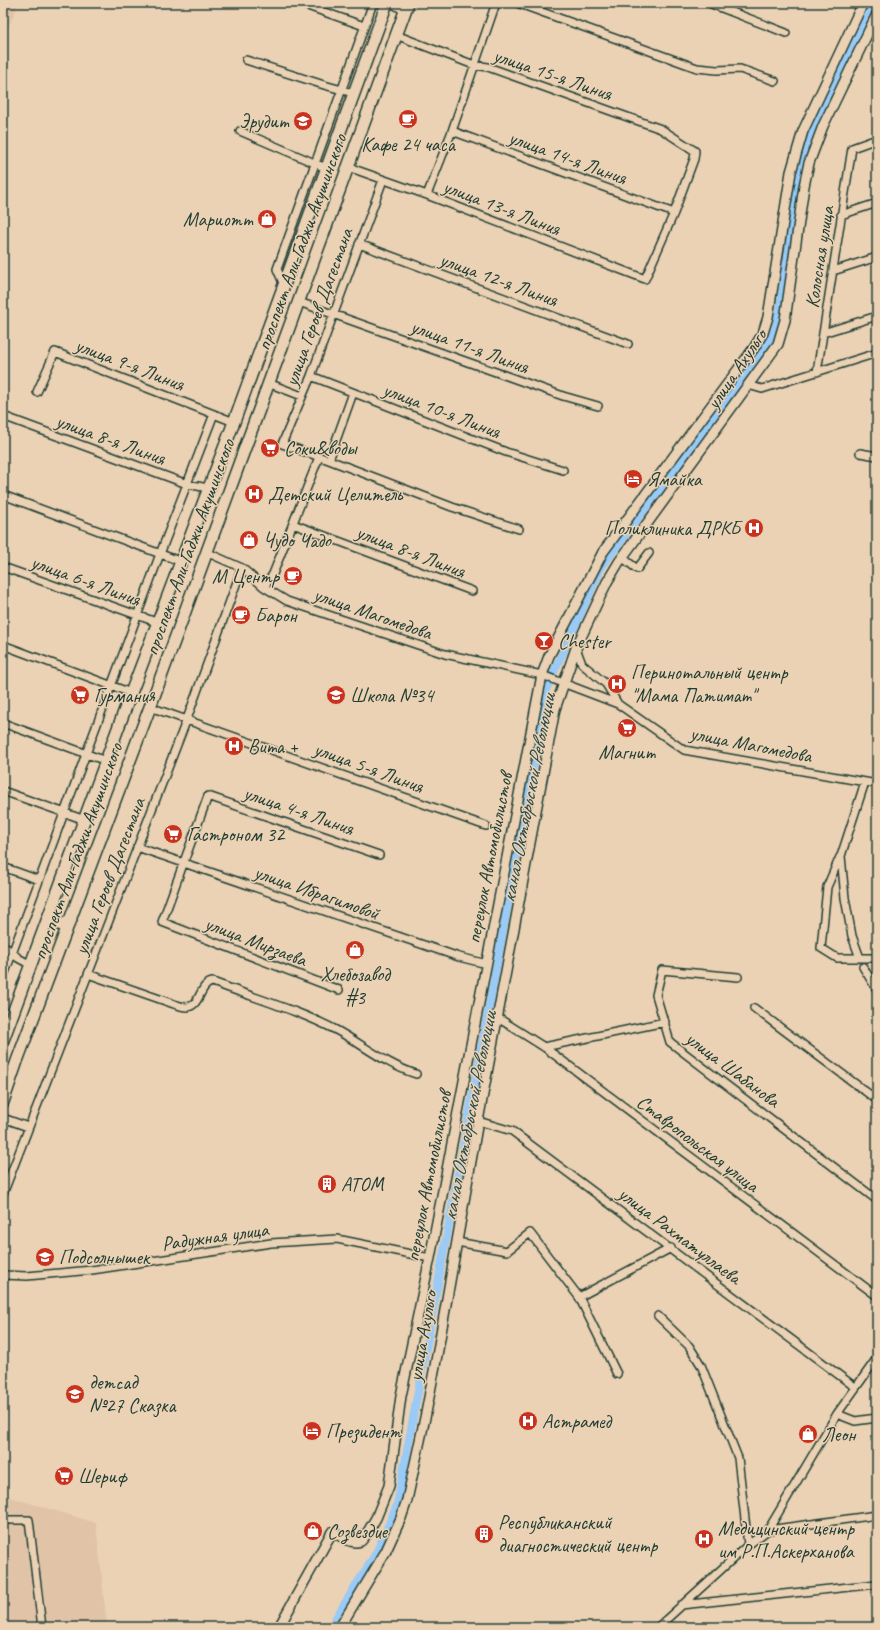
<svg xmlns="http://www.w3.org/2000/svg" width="880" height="1630" viewBox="0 0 880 1630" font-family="Caveat,sans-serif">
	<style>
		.built { fill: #e1c3a7 }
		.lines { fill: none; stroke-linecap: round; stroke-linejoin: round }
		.canal { stroke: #9acaf6; stroke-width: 8 }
		.minor-casing { stroke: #1f3d34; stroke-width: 10 }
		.secondary-casing { stroke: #1f3d34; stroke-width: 12 }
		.primary-casing { stroke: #1f3d34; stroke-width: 14 }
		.minor { stroke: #ecd2b4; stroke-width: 7 }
		.secondary { stroke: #ecd2b4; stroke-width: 9 }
		.primary { stroke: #ecd2b4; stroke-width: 11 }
		.labels { text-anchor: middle; stroke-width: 3; stroke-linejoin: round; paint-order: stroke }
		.street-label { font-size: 20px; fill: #1f3d34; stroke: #ecd2b4 }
		.poi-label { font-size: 20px; fill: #1f3d34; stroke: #ecd2b4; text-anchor: start }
		.water-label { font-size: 21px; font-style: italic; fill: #2b4b47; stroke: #ecd2b4 }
	</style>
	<rect width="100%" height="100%" fill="#ecd2b4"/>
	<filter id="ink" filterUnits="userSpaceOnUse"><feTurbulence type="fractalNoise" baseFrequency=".025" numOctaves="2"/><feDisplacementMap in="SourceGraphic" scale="8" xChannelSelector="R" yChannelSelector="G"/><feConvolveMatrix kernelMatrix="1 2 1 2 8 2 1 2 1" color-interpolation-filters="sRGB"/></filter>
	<g filter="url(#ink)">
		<!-- built -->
		<path class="built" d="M 3,3 L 19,3 L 8,28 L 3,26 Z
			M 3,1495 L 96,1523 L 107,1627 L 3,1627 Z"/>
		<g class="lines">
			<!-- canal -->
			<path class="canal" d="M 330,1627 L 376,1553 L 397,1505 L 539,735 L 545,692 L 602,566 L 761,355 L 775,330 L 780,309 L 797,186 L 803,157 L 811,134 L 874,3"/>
			<defs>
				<path id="minor" d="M 299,3 L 364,26
					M 517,3 L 697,68 L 717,70 L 740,69 L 775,81
					M 709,3 L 786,33
					M 246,60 L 324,85 L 353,93
					M 240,131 L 326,168
					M 452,131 L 674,213
					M 348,167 L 427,195 L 645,279 L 674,213 L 694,159 L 695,151 L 661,129 L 488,67 L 474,65 L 396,35
					M 383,180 L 311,376 L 282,444 L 329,460 L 452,507 L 519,529
					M 427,195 L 452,131 L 496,3
					M 841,215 L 877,203
					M 359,244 L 628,344
					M 833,271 L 877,257
					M 284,285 L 277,269 L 373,3
					M 299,302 L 563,396 L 598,406
					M 823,333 L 877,316
					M 817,372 L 852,148 L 877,139
					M 311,376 L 506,452 L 563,470
					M 268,383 L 302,396
					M 748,385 L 762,389 L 877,353
					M 37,392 L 55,352 L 234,422
					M 3,416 L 187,484 L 208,488
					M 860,453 L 877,456
					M 329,460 L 353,393
					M 3,495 L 182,562
					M 293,524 L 472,591
					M 206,552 L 242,568 L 264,587 L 287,601 L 445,654 L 542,675 L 618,704 L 684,750 L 877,784
					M 623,558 L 637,569 L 649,553
					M 3,567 L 159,623
					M 264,587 L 273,574 L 319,457
					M 3,645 L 131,693
					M 576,648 L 582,664 L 606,684 L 618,704
					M 150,707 L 486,826
					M 3,723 L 106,761
					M 3,791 L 85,820
					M 137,847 L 459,957 L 487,964
					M 840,857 L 827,887 L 821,948 L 837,958 L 877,958
					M 3,867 L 39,880
					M 3,946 L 12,952 L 18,958 L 31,965
					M 860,958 L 852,936 L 845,898 L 841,856 L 865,782
					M 863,967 L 877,990
					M 88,974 L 174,1004 C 178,1005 182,1007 186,1007 C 201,1007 199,983 213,982 C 254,998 298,1010 336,1030 C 362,1044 387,1065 416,1074
					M 738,977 L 662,970 L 656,995 L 670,1042 L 877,1200
					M 3,978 L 160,554 L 214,414
					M 339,990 L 162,922 L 208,796 L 379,855
					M 754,1008 L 877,1100
					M 498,1018 L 544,1047 L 877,1296
					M 544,1047 L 665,1022
					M 3,1118 L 28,1127
					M 478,1121 L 512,1131 L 855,1387
					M 3,1194 L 187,719 L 242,568
					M 457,1242 L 507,1251 L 530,1233 L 579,1297 L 617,1374
					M 3,1275 L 27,1276 L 92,1270 L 271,1243 L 337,1239 L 430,1258
					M 579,1297 L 671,1248
					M 658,1316 L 689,1346 L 701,1365 L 738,1458 L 748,1545
					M 837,1414 L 855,1421 L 877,1418
					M 3,1520 L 29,1520 L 42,1627
					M 768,1530 L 877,1515
					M 681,1605 L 877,1584
					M 658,1627 L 748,1545 L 768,1530 L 837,1414 L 877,1358"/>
				<path id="secondary" d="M 279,1627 L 332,1532 L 350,1541 L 356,1542 L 361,1541 L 366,1535 L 376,1518 L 389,1486 L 401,1396 L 430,1258 L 542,675 L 549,656 L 603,552 L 754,348 L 763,333 L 768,317 L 791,172 L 803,131 L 863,3
					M 340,1627 L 386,1551 L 401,1518 L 407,1500 L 426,1413 L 438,1350 L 478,1121 L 555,709 L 576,648 L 607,582 L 619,562 L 778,344 L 785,320 L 804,186 L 809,163 L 823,126 L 877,14"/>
				<path id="primary" d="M 395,3 L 402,7 L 406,3
					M 51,913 L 56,923 L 62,925 L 71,920
					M 3,1040 L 131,693 L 231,430 L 387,3
					M 3,1102 L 17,1061 L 150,707 L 408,3"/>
			</defs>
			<!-- minor casing -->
			<use href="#minor" class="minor-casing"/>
			<!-- secondary casing -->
			<use href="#secondary" class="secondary-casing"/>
			<!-- primary casing -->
			<use href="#primary" class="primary-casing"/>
			<!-- minor -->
			<use href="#minor" class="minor"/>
			<!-- secondary -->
			<use href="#secondary" class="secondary"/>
			<!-- primary -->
			<use href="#primary" class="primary"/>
		</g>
	</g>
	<!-- icons -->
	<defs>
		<symbol id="cafe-disc" viewBox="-11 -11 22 22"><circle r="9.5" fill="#c8321e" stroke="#ecd2b4"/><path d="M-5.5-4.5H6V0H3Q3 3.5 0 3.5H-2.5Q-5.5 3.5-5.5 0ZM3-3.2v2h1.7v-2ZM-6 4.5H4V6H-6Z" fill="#fff"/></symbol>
		<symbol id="school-disc" viewBox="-11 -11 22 22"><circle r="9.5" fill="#c8321e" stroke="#ecd2b4"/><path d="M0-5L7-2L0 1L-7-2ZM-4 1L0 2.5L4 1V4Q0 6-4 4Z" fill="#fff"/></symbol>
		<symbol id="shop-disc" viewBox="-11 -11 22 22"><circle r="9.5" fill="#c8321e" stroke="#ecd2b4"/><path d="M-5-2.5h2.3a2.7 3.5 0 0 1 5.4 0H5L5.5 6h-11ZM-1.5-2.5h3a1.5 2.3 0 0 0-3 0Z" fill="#fff"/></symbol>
		<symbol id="supermarket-disc" viewBox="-11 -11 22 22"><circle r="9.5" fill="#c8321e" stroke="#ecd2b4"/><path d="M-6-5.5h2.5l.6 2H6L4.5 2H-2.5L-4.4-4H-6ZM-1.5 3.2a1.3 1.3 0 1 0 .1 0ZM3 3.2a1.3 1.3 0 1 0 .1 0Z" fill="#fff"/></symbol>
		<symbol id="hotel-disc" viewBox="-11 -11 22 22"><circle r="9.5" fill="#c8321e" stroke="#ecd2b4"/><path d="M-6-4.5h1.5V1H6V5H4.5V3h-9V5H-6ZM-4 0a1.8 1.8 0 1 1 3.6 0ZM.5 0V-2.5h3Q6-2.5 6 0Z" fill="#fff"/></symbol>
		<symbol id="hospital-disc" viewBox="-11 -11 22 22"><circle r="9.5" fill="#c8321e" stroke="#ecd2b4"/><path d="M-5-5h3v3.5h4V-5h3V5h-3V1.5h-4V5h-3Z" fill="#fff"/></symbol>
		<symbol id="bar-disc" viewBox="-11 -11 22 22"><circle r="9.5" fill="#c8321e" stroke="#ecd2b4"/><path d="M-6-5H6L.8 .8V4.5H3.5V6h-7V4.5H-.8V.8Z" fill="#fff"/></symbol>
		<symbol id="building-disc" viewBox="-11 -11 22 22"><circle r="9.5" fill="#c8321e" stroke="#ecd2b4"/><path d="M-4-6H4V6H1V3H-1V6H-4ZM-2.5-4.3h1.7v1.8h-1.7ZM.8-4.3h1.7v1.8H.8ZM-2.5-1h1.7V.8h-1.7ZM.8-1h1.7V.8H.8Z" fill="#fff"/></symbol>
	</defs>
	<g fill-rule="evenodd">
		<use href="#cafe-disc" x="397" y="108" width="22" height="22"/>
		<use href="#school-disc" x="292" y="110" width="22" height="22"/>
		<use href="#shop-disc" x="256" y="208" width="22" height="22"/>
		<use href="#supermarket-disc" x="259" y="437" width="22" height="22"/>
		<use href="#hotel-disc" x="622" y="468" width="22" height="22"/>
		<use href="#hospital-disc" x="243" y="483" width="22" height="22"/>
		<use href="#hospital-disc" x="743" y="517" width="22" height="22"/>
		<use href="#shop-disc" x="238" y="529" width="22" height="22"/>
		<use href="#cafe-disc" x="282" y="565" width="22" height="22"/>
		<use href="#cafe-disc" x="230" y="604" width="22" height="22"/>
		<use href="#bar-disc" x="533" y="630" width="22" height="22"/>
		<use href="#hospital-disc" x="606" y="673" width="22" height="22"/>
		<use href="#supermarket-disc" x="69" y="684" width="22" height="22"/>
		<use href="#school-disc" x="325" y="684" width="22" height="22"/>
		<use href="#supermarket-disc" x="616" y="717" width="22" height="22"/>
		<use href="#hospital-disc" x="223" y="735" width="22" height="22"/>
		<use href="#supermarket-disc" x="162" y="823" width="22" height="22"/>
		<use href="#shop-disc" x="344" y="939" width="22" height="22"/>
		<use href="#building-disc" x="316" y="1173" width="22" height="22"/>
		<use href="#school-disc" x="34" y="1246" width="22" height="22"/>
		<use href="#school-disc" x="64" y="1383" width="22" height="22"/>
		<use href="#hospital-disc" x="517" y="1410" width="22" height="22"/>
		<use href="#hotel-disc" x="301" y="1420" width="22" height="22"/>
		<use href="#shop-disc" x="797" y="1423" width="22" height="22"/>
		<use href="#supermarket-disc" x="53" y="1465" width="22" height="22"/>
		<use href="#shop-disc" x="302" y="1520" width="22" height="22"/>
		<use href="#building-disc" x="473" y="1523" width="22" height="22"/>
		<use href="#hospital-disc" x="693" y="1528" width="22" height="22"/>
	</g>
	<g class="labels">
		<!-- street labels -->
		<g class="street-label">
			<text transform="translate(553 74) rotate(19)" y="7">улица 15-я Линия</text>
			<text transform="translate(568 157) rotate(20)" y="7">улица 14-я Линия</text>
			<text transform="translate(502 207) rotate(21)" y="7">улица 13-я Линия</text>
			<text transform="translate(301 242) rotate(-70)" y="7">проспект Али-Гаджи Акушинского</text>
			<text transform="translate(819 257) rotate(-81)" y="7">Колосная улица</text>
			<text transform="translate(499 279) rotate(20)" y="7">улица 12-я Линия</text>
			<text transform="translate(318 307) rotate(-70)" y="7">улица Героев Дагестана</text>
			<text transform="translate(470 346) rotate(20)" y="7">улица 11-я Линия</text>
			<text transform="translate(130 364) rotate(21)" y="7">улица 9-я Линия</text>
			<text transform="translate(736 369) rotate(-56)" y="7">улица Ахульго</text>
			<text transform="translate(442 410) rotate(21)" y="7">улица 10-я Линия</text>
			<text transform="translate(111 439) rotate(20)" y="7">улица 8-я Линия</text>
			<text transform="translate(189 547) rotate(-70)" y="7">проспект Али-Гаджи Акушинского</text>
			<text transform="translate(411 551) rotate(21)" y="7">улица 8-я Линия</text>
			<text transform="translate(86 580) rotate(20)" y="7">улица 6-я Линия</text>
			<text transform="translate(373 613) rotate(19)" y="7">улица Магомедова</text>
			<text transform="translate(751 744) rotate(11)" y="7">улица Магомедова</text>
			<text transform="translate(369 767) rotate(20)" y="7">улица 5-я Линия</text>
			<text transform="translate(299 810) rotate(19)" y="7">улица 4-я Линия</text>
			<text transform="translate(77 851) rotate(-70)" y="7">проспект Али-Гаджи Акушинского</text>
			<text transform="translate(489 858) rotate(-79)" y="7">переулок Автомобилистов</text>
			<text transform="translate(109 876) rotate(-69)" y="7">улица Героев Дагестана</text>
			<text transform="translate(317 892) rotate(19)" y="7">улица Ибрагимовой</text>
			<text transform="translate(256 941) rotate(21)" y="7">улица Мирзаева</text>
			<text transform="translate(733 1069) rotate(37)" y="7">улица Шабанова</text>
			<text transform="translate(698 1143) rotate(37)" y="7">Ставропольская улица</text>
			<text transform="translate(428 1176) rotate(-79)" y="7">переулок Автомобилистов</text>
			<text transform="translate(680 1235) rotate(37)" y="7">улица Рахматуллаева</text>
			<text transform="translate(215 1236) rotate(-8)" y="7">Радужная улица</text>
			<text transform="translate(422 1336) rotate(-80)" y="7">улица Ахульго</text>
		</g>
		<!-- poi labels -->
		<g class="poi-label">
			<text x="289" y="128" text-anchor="end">Эрудит</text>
			<text x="408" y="151" text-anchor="middle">Кафе 24 часа</text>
			<text x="253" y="226" text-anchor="end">Мариотт</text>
			<text x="284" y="455">Соки&amp;воды</text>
			<text x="647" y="486">Ямайка</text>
			<text x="268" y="501">Детский Целитель</text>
			<text x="740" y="535" text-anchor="end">Поликлиника ДРКБ</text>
			<text x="263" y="547">Чудо Чадо</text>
			<text x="279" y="583" text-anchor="end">М Центр</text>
			<text x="255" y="622">Барон</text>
			<text x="558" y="648">Chester</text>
			<text x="631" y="679">Перинотальный центр<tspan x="631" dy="23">"Мама Патимат"</tspan></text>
			<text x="94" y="702">Гурмания</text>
			<text x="350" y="702">Школа №34</text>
			<text x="248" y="753">Вита +</text>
			<text x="627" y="759" text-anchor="middle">Магнит</text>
			<text x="187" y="841">Гастроном 32</text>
			<text x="355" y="981" text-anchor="middle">Хлебозавод<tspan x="355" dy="23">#3</tspan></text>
			<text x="341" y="1191">АТОМ</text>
			<text x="59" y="1264">Подсолнышек</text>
			<text x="89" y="1389">детсад<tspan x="89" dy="23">№27 Сказка</tspan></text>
			<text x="542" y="1428">Астрамед</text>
			<text x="326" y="1438">Президент</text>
			<text x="822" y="1441">Леон</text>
			<text x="78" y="1483">Шериф</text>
			<text x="498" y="1529">Республиканский<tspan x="498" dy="23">диагностический центр</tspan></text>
			<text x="718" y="1535">Медицинский центр<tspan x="718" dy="23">им Р.П.Аскерханова</tspan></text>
			<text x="327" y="1538">Созвездие</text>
		</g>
		<!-- water labels -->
		<g class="water-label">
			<text transform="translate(528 798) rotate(-79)" y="7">канал Октябрьской Революции</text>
			<text transform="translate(469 1116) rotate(-79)" y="7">канал Октябрьской Революции</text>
		</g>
	</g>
	<!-- margin -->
	<rect width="880" height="1630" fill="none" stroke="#ecd2b4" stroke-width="16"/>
	<rect x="8" y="8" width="864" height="1614" fill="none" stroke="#1f3d34" stroke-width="1.5" filter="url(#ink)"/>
</svg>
